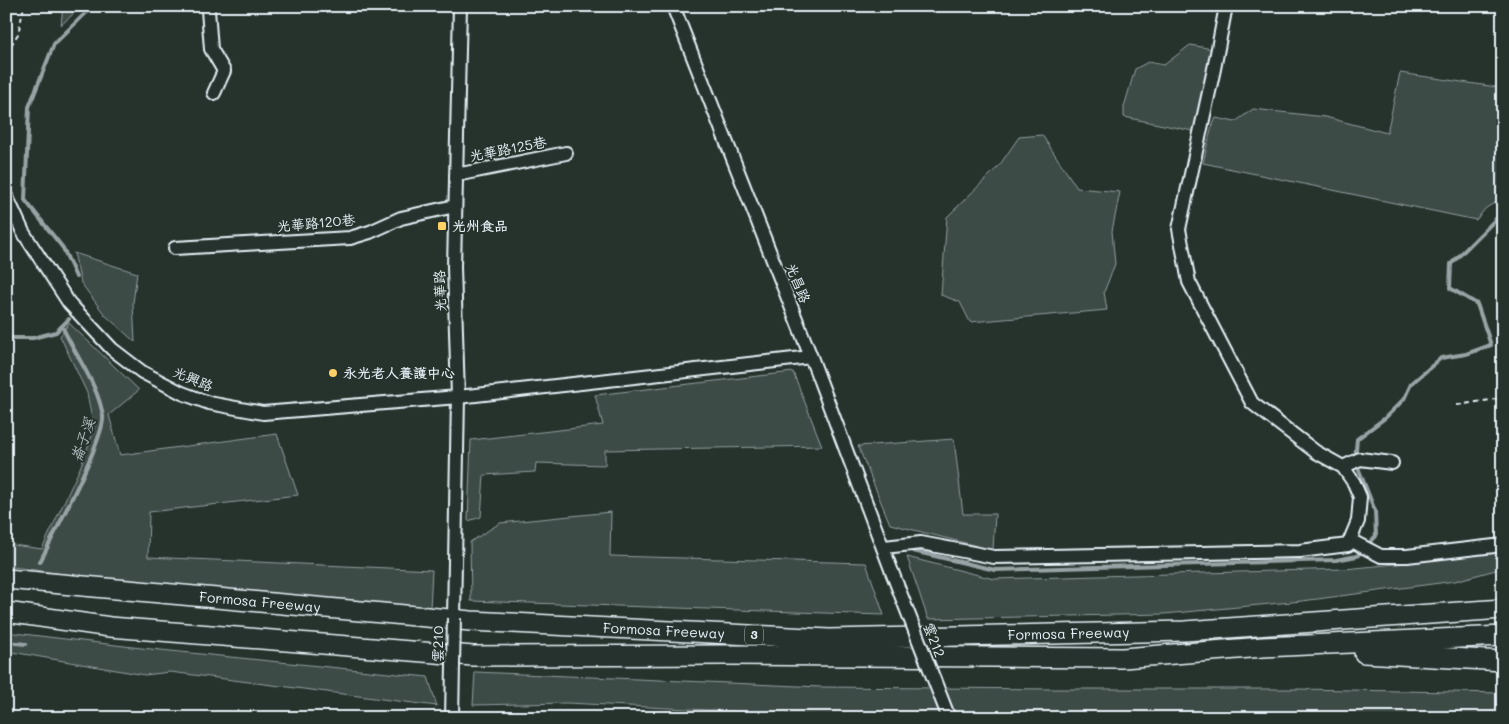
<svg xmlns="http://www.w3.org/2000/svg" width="1509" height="724" viewBox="0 0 1509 724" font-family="Mali,'LXGW WenKai TC',sans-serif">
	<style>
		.green { fill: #3e4b47; stroke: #939ea0 }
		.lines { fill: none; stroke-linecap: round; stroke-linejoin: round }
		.stream { stroke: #98a3a5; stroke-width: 4 }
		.minor-casing { stroke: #e8f1f8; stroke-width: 16 }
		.highway-casing { stroke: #e8f1f8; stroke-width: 22 }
		.path { stroke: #e8f1f8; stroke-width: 2; stroke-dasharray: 5 4; stroke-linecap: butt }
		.minor { stroke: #26332d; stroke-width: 12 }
		.highway { stroke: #26332d; stroke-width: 19 }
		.minor-bridge-casing { stroke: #e8f1f8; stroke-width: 16; stroke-linecap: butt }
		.minor-bridge { stroke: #26332d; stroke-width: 12 }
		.poi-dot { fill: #ffd166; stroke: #26332d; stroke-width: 2 }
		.labels { text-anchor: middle; stroke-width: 4; stroke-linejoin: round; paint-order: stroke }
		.shield { fill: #26332d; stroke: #aeb8bb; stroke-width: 1 }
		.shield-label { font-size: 12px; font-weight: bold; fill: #e8f1f8 }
		.street-label { font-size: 14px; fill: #e8f1f8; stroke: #26332d }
		.poi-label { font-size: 14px; font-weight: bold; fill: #e8f1f8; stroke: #26332d; text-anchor: start }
		.water-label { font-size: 15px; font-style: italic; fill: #b3bdc0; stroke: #26332d }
	</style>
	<rect width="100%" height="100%" fill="#26332d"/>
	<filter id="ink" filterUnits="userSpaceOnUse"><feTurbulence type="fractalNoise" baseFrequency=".02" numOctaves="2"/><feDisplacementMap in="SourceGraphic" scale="10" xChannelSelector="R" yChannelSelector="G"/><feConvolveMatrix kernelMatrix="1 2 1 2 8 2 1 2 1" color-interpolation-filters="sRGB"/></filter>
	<g filter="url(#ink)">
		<!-- green -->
		<path class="green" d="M 63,6 L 82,6 L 61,25 Z
			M 1190,45 L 1213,49 L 1193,131 L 1124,117 L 1124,107 L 1135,69 L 1148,62 L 1164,65 Z
			M 1400,73 L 1503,88 L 1503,198 L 1486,208 L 1476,220 L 1203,163 L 1211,129 L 1216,118 L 1235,122 L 1253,109 L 1325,117 L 1387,133 Z
			M 1042,135 L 1077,188 L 1120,192 L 1112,231 L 1115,264 L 1104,292 L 1107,310 L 970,322 L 960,302 L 941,295 L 947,217 L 999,166 L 1019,137 Z
			M 74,253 L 137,273 L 133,303 L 135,342 L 105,315 L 81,283 Z
			M 69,323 L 139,390 L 109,415 L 120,455 L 277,434 L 298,495 L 149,512 L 148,557 L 432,570 L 430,609 L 202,587 L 106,580 L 6,566 L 6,544 L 42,549 L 80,468 L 94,430 L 87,393 L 60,336 Z
			M 793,372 L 822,446 L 605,450 L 605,465 L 536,463 L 535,472 L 484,475 L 481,517 L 468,521 L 471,440 L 603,425 L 595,395 Z
			M 954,439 L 963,514 L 995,514 L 993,550 L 890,524 L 858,446 Z
			M 611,512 L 610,556 L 866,563 L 884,615 L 471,601 L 470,542 L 500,523 Z
			M 1503,549 L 1503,568 L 1455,581 L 1302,601 L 1164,614 L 928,619 L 907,557 L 994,579 L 1345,569 L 1406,563 Z
			M 6,632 L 141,648 L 428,677 L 437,706 L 170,672 L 145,675 L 6,651 Z
			M 475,672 L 821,687 L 1051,689 L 1298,689 L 1503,693 L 1503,718 L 1316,718 L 1141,713 L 1106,718 L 869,718 L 567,703 L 473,705 Z"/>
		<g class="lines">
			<!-- stream -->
			<path class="stream" d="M 76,277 L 63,248 L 25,200 L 29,107 L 54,44 L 93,6
				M 6,338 L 33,338 L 56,332 L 69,319
				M 913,551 L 995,570 L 1336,560 L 1357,556 L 1376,536 L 1375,511 L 1355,460 L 1357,439 L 1385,418 L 1404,399 L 1411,384 L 1441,358 L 1466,354 L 1491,345 L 1477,304 L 1450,288 L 1451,264 L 1503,212
				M 40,562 C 52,538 106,436 103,416 C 98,384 75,355 62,326
				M 6,642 L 26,644"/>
			<defs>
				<path id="minor" d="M 209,6 L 208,10 L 211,49 L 224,71 L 214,93
					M 673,6 L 811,357 L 892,572
					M 456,175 L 566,153
					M 6,195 L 23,232 L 69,303 L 112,349 L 142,372 L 182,393 L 209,403 L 263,413 L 458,397 L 811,357
					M 175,248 L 350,238 L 370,232 L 401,218 L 455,206
					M 1343,467 L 1360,459 L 1392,463
					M 1350,540 L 1381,556 L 1407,556 L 1503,545
					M 884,547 L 921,543 L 994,557 L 1300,551 L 1348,545 L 1358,521 L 1360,497 L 1354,483 L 1343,467 L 1316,452 L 1252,403 L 1189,282 L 1179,229 L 1214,69 L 1226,6
					M 454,618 L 458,397 L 454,267 L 460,6
					M 452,718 L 453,665"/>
				<g id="highway">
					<path id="s1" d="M 6,579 L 471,621 L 829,639 L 1185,631 L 1503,609"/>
					<path d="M 6,612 L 110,627 L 473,656 L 726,655 L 1123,658 L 1263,647 L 1503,636"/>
					<path d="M 1364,653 L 1503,661"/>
				</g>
			</defs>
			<!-- minor casing -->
			<use href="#minor" class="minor-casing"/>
			<!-- highway casing -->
			<use href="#highway" class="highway-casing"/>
			<!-- path -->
			<path class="path" d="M 6,53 L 18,34 L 24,6
				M 1457,405 L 1503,398"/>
			<!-- minor -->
			<use href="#minor" class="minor"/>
			<!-- highway -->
			<use href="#highway" class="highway"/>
			<defs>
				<path id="minor-bridge" d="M 892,572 L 949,718
					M 453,665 L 454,618"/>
			</defs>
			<!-- minor-bridge casing -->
			<use href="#minor-bridge" class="minor-bridge-casing"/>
			<!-- minor-bridge -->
			<use href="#minor-bridge" class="minor-bridge"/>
		</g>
	</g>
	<!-- markers -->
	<g class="poi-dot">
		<rect x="437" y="221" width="10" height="10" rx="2.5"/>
		<circle cx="333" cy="373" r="5"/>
	</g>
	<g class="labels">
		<!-- shield labels -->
		<rect class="shield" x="745" y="625.5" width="18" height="19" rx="4"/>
		<g class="shield-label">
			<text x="754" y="639">3</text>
		</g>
		<!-- street labels -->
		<g class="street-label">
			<text transform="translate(508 149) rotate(-11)" y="5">光華路125巷</text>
			<text transform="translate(316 223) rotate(-5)" y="5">光華路120巷</text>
			<text transform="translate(798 283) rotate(68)" y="5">光昌路</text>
			<text transform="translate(440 291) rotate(-92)" y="5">光華路</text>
			<text transform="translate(193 379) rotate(23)" y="5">光興路</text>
			<text dy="5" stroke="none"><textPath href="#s1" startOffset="255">Formosa Freeway</textPath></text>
			<text dy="5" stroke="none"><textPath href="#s1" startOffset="660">Formosa Freeway</textPath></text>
			<text dy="5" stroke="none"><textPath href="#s1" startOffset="1065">Formosa Freeway</textPath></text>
			<text transform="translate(934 640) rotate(69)" y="5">雲212</text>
			<text transform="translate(438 644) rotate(-89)" y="5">雲210</text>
		</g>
		<!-- poi labels -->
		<g class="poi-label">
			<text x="452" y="231">光州食品</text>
			<text x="343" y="378">永光老人養護中心</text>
		</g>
		<!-- water labels -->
		<g class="water-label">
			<text transform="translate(83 440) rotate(-71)" y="5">崙子溪</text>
		</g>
	</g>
	<!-- margin -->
	<rect width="1509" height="724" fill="none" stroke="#26332d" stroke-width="25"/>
	<rect x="12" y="12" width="1484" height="699" fill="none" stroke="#e8f1f8" stroke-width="2" filter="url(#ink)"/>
</svg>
